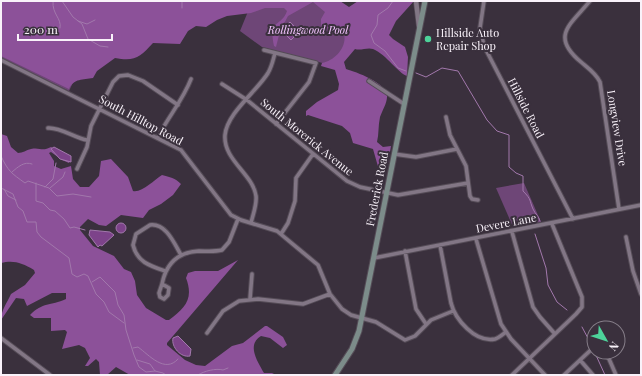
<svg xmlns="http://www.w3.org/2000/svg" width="642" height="376" viewBox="0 0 642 376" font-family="'Playfair Display',serif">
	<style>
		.green { fill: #6e4677 }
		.forest { fill: #8c5199 }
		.water { fill: #7d438a; stroke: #a278ac }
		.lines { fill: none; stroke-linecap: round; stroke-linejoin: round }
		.stream { stroke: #a278ac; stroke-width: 1 }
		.minor-casing { stroke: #554c57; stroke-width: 5.5 }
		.tertiary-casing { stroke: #554c57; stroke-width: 6 }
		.secondary-casing { stroke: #554c57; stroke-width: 7 }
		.minor { stroke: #827685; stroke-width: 3.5 }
		.tertiary { stroke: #827685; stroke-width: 4.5 }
		.secondary { stroke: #7c8c8a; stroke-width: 5 }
		.poi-dot { fill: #4dd39a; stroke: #3a303d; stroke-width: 1.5 }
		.labels { text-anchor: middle; stroke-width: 4; stroke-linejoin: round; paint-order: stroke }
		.park-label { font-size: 11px; font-style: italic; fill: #f3c4fe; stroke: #3a303d }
		.poi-label { font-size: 11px; fill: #f9f2fa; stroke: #3a303d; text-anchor: start }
		.street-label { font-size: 11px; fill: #f9f2fa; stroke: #3a303d }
	</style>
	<rect width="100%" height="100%" fill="#3a303d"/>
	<!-- green -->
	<path class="green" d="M 1,1 L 318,1 L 361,37 L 330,65 L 262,47 L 240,31 L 249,9 L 80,35 L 78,72 L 69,91 L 1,58 Z
		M 524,183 L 541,222 L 513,227 L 496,188 Z"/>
	<!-- forest -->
	<path class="forest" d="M 1,1 L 340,1 L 349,7 L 358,1 L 414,1 L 396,21 L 389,35 L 393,39 L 405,47 L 408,57 L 407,76 C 398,73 387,55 373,49 C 367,47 361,51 355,49 L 344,62 L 346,69 C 356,72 388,83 387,97 C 387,103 382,111 380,117 C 378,126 379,134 377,142 L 383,147 L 391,146 L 388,163 L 384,170 L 379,170 L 373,149 L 353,143 L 350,133 L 342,126 L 308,115 L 306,116 L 306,111 L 317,102 L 338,90 L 339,84 L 335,70 L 321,66 L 322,63 C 338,60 353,40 339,25 L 325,29 L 321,27 L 321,19 L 325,12 L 313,2 L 288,16 L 280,31 L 276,47 L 274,46 C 268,18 281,28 287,11 L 284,8 L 265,8 L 251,13 L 227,16 L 217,20 L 206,27 L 196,26 L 188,31 L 180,44 L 153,43 C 140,57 135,62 115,58 L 97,71 L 93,78 C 83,80 74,78 69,89 L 1,56 Z
		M 1,134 L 7,136 L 11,147 L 18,153 C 23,153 26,150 31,149 C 40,147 42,152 51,147 L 63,152 L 71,158 L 69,163 L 62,160 L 51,152 L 49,153 L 54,161 L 54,166 L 61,169 L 71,166 L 73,179 L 80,187 L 89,187 L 99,176 L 101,161 L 111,159 L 128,177 L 133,191 C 142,193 154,180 162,175 C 170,177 175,178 181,184 L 173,195 L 161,204 L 149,210 L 143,218 L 121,215 L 106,226 L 99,225 L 88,219 L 80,227 L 80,230 L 93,246 L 114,256 L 124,269 L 131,272 L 135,281 L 137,295 L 146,308 L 166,320 L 169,320 C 185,308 194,299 186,278 L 188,273 L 195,271 L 218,271 L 238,260 L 167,343 L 167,345 L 185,360 L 196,365 L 205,366 L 232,346 L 243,343 L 265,326 L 267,326 L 283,337 L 287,345 L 283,348 L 270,338 L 261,336 C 246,345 258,362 264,373 L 272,373 L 276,375 L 130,375 L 116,367 L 107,375 L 100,375 L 99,362 L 96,359 L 88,366 L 85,366 L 90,358 L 85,348 L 79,345 L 62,349 L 67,332 L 65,330 L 51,331 L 51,318 L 34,318 L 30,315 C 43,302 50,306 66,299 L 66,293 L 52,293 L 27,306 L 24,299 L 16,298 L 1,320 C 1,310 7,303 11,294 L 25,285 L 35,273 L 34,270 C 22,263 14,260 1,263 Z"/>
	<!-- water -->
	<path class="water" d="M 290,22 L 298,30 L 292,35 L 294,37 L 291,40 L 285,34 L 290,29 L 287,25 Z
		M 54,147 L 71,156 L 71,162 L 60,159 L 51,149 Z
		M116 228a5 5 0 1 1 10 0a5 5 0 1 1-10 0Z
		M 90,230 L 110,232 L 114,235 L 102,246 L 100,245 L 98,247 L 89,235 Z
		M 178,336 L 191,349 L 190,356 C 181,358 171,347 173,338 Z"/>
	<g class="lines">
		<!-- stream -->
		<path class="stream" d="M 53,1 C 52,15 62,18 60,28
			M 62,1 L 73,17 L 82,24 L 88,39 L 100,46 L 108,47
			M 182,1 L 182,8
			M 393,1 L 388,8 L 378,15 L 377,25 L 371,35 L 374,43 L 385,51 L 398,68 L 406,71
			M 78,21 L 87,24 L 95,20
			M 416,73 L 426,77 L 442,68 L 458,71 L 487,120 L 497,131 L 509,135 L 509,167 L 516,173 L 523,176 L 523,191 C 532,200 529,200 533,209 C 535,214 539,216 540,221
			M 1,156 C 8,171 11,173 25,183 L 28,181 L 49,188 L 57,196 L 73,194 L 91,197
			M 12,172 C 18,167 24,161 32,164
			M 36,183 L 36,201 L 43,203 L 50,210 L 55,211 L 64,219 L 70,228 L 74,227 L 85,230
			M 45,187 L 53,179 L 56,163
			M 1,188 L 13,194 L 18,207 L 23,211 L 27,222 L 36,222 L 37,232 L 41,237 L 69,258 L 72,274 L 77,277 L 84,274 L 88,276 L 96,294 L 104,302 L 109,312 L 124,323
			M 50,188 L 63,177 L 65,172
			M 4,189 L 8,196 L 16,200
			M 535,234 L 546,268 L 548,285 L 557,302 L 567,310
			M 92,282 L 100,277 L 115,292 L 118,305 L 124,315 L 126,330 L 134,355 L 139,367 L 146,372 L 155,371
			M 582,327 L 590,342
			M 133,348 L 138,347 C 149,355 165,374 178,359
			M 595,353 L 605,375
			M 137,360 L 150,364 L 155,371 L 163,373 L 166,375
			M 198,375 C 204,371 216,368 223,370 L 228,368"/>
		<defs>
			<path id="minor" d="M 484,1 L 480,28 L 484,46 L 573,219
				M 590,1 C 570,25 550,36 581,62 C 588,68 596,73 600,82 L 619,209
				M 264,50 L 316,63 L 309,82 L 276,124
				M 1,60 L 181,150 L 231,215 L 241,220 L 277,231 L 318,265 L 330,294 L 342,309 L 351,315 L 376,322 L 405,340 L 415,336 L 431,320 L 453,311
				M 369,81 L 404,104
				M 222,84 L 247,100 L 347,181 L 360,187 L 398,195 L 468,183
				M 446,117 L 450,135 L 466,166 L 470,196 L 472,199 L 478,200
				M 48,128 C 60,127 75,138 87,140
				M 158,137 C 168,117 183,100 191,79
				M 394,154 L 416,157 L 457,149
				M 77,169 L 87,147 L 91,126 L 113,82 L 119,76 L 128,75 L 143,81 L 178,105
				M 251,223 C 253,214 257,205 256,196 C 253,174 223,160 225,135 C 227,113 257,91 268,73 C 272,66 273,60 275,53
				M 512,232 L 533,307 L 540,317 L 555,334
				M 281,234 L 288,223 L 295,201 L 296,178 L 313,154
				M 626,237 L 633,271 L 641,294
				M 476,239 L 501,324 L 511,339 L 545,375
				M 440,245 L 451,303 C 455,319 475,343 495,339 C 499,338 502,335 506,332
				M 405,251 L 416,309 L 426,324
				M 374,258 L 641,205
				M 165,271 C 150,266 137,262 133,245 L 136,234 L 150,225 C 166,223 174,243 181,255
				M 162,284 L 159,293 L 160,297 L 164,299 L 168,295 L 169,288 L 162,284 C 166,264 178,252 199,251 C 207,251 214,252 222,250 L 229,242 L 238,219
				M 250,299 L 252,274
				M 207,333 L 223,311 L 239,301 L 258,299 L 303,304 L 330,294
				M 1,338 L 50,375
				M 606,352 L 616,375
				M 580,360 L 593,375
				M 512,375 L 576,314 L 582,307 L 582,297 L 552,224
				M 564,375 L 594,347"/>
			<path id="tertiary" d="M 416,1 L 419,26"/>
			<path id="secondary" d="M 335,375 L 352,349 L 359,331 L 425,1"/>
		</defs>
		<!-- minor casing -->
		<use href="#minor" class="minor-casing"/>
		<!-- tertiary casing -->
		<use href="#tertiary" class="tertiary-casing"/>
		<!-- secondary casing -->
		<use href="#secondary" class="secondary-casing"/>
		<!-- minor -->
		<use href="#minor" class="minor"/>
		<!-- tertiary -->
		<use href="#tertiary" class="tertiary"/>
		<!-- secondary -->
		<use href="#secondary" class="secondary"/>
	</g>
	<!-- markers -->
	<circle class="poi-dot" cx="428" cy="39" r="4"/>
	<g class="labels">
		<!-- park labels -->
		<g class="park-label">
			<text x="308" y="34">Rollingwood Pool</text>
		</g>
		<!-- poi labels -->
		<g class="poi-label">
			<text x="436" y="37">Hillside Auto<tspan x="436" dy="13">Repair Shop</tspan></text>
		</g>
		<!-- street labels -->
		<g class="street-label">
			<text transform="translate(526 108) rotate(63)" y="4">Hillside Road</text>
			<text transform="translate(141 120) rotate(28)" y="4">South Hilltop Road</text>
			<text transform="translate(617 128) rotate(81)" y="4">Longview Drive</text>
			<text transform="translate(307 137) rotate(39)" y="4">South Morerick Avenue</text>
			<text transform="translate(377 189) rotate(-79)" y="4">Frederick Road</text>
			<text transform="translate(506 223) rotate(-11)" y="4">Devere Lane</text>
		</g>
	</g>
	<!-- border -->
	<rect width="642" height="376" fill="none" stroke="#f9f2fa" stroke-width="4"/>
	<!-- north arrow -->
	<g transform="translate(606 340) rotate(129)"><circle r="19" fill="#3a303d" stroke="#867e89"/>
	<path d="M0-3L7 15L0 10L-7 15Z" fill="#4dd39a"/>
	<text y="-6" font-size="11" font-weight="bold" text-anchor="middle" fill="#f9f2fa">N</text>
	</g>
	<!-- scale -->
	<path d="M18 34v6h94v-6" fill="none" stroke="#f9f2fa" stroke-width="2"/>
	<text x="24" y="34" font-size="12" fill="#f9f2fa" stroke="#3a303d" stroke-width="3" paint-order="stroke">200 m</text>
</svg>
